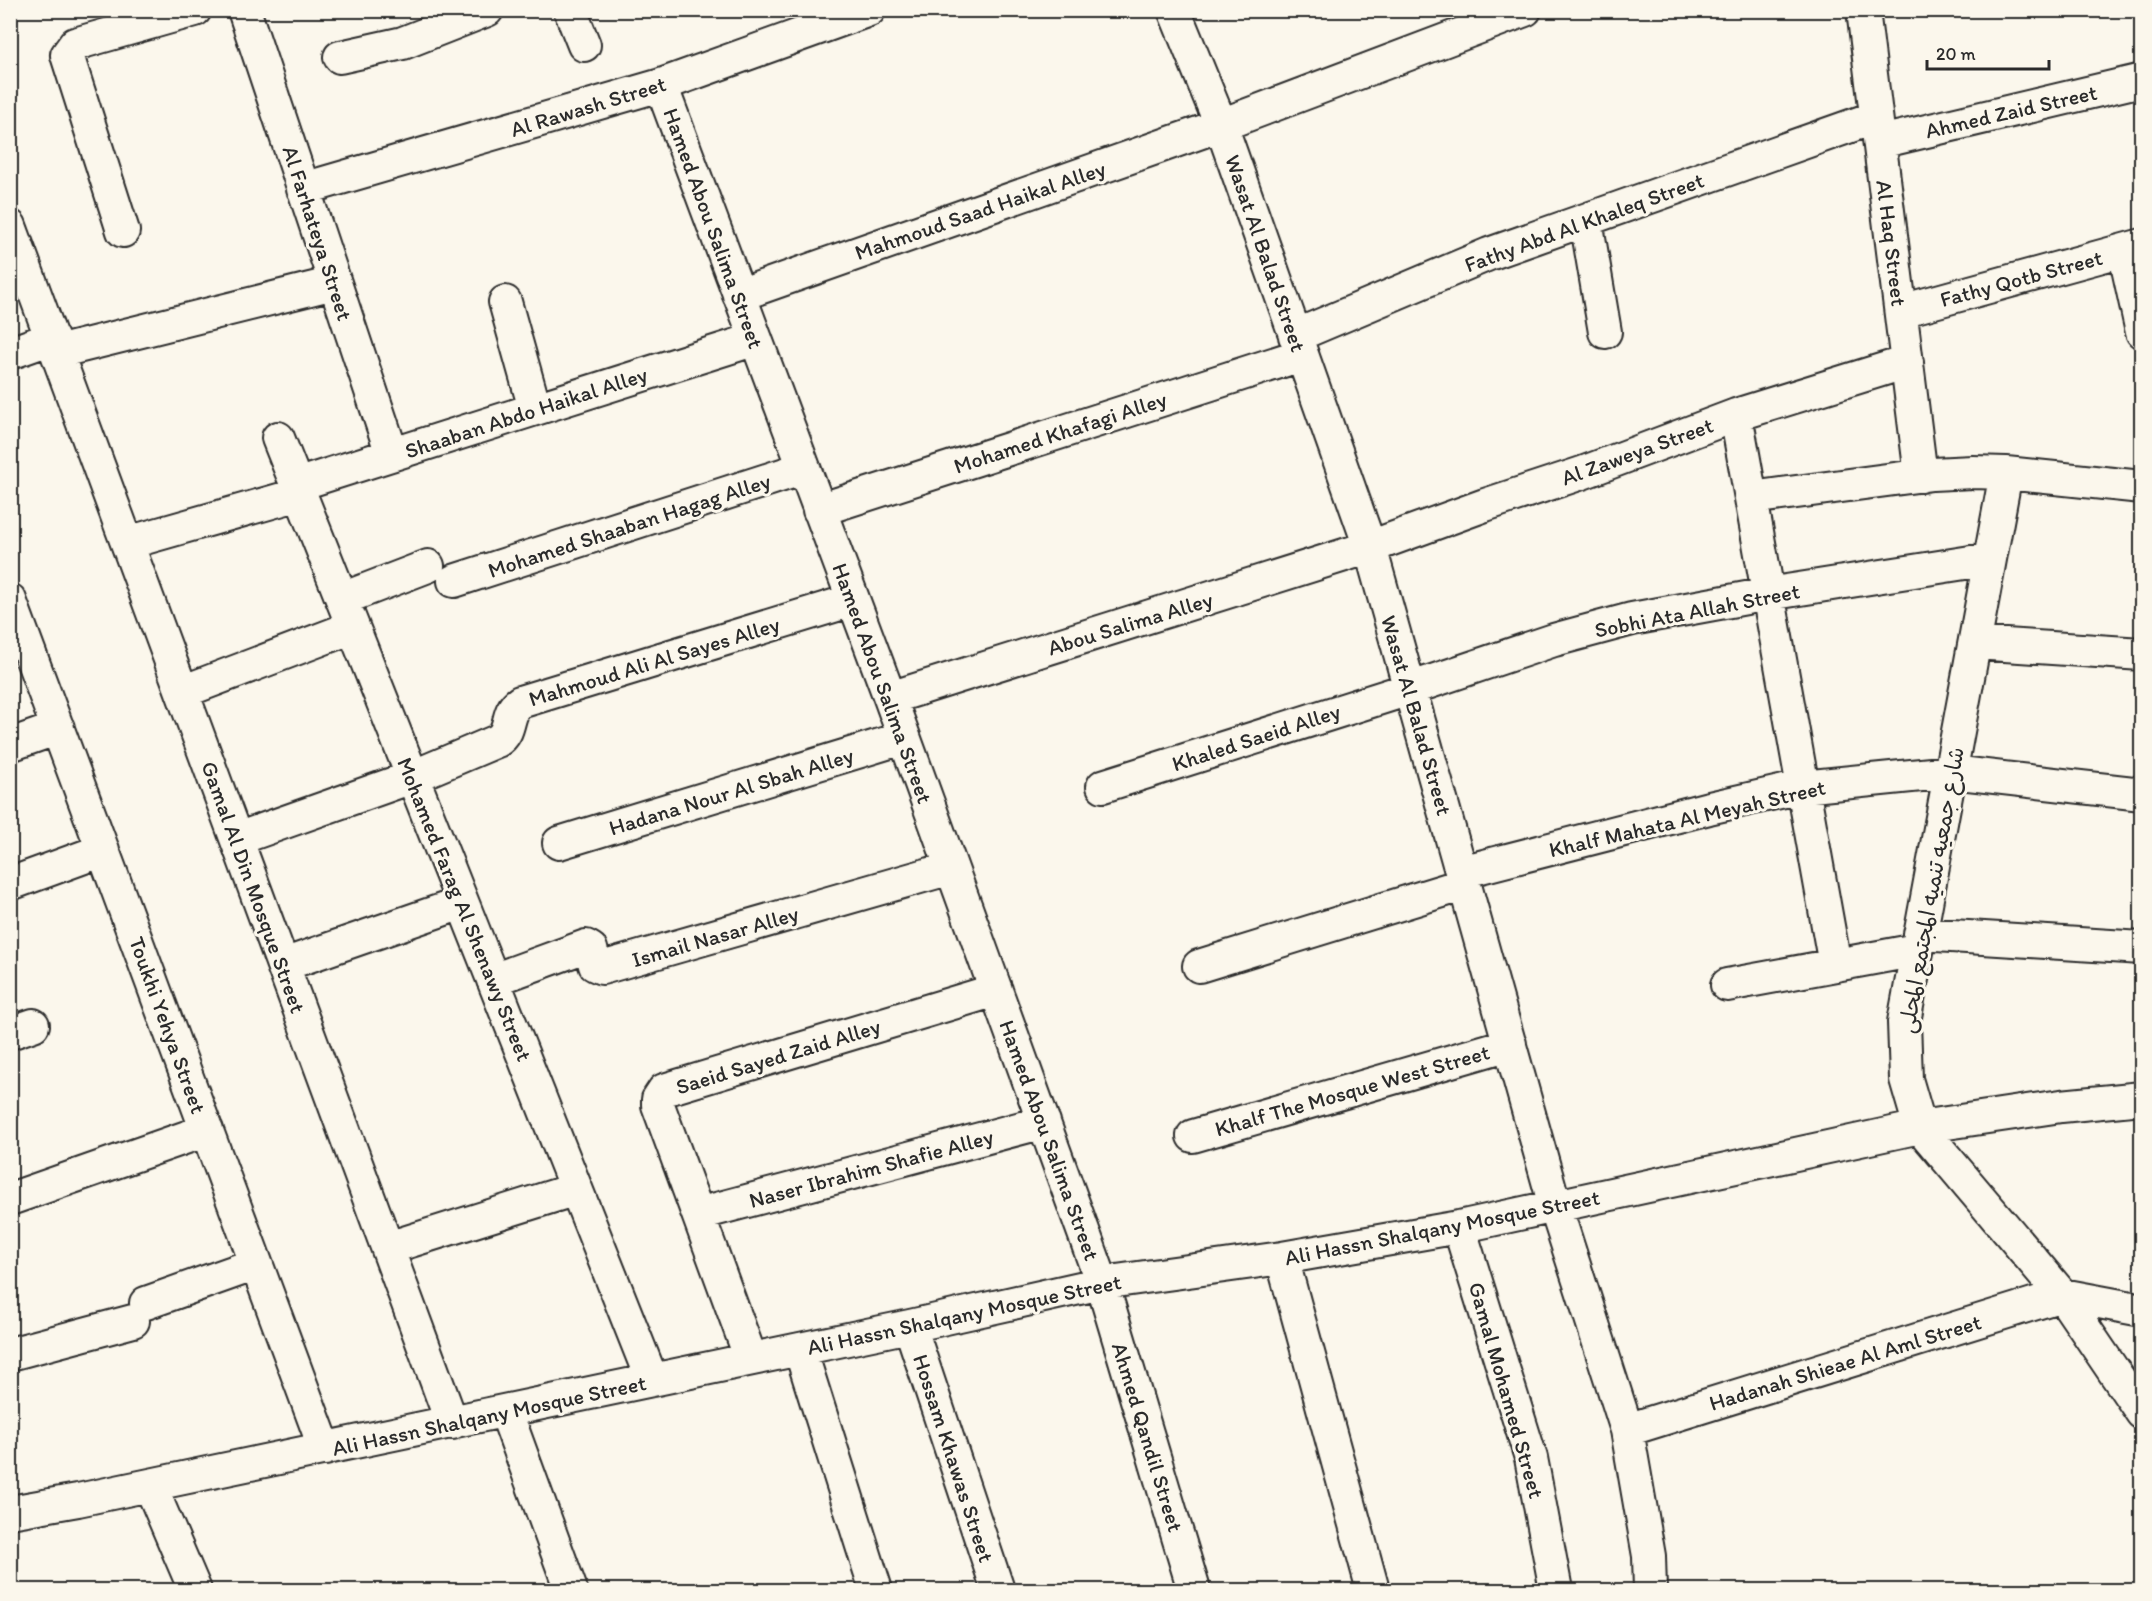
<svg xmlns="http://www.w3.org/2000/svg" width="2152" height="1601" viewBox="0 0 2152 1601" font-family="Itim,'Playpen Sans Arabic',sans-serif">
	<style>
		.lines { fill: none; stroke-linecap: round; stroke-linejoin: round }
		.street-casing { stroke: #2b2b2b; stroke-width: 36 }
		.street { stroke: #fbf7ec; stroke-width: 32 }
		.labels { text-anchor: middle; stroke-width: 6; stroke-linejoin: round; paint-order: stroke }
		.street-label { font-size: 22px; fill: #2b2b2b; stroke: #fbf7ec }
	</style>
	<rect width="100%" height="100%" fill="#fbf7ec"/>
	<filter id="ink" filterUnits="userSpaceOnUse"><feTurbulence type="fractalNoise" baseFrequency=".0167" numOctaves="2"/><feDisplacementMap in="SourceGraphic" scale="12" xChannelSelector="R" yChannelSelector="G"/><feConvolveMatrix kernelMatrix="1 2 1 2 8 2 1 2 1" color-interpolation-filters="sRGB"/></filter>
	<g filter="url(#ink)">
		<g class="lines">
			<defs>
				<path id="street" d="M 244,10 L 392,454
					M 570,10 L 584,45
					M 1174,10 L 1221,125 L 1370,547 L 1555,1206 L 1627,1430 L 1649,1556 L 1650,1590
					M 1863,10 L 1921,476
					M 340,57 L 403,43 L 487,10
					M 661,85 L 890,698 L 1102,1283 L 1194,1590
					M 1880,142 L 2142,80
					M 303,189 L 661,85 L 869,10
					M 1586,220 L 1605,332
					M 10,226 L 452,1423
					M 123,231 L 67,55 L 75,44 L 195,10
					M 2124,250 L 2142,332
					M 739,295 L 1221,125 L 1525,10
					M 505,302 L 535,409
					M 1901,311 L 2142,245
					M 1295,336 L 1489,254 L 1876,117
					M 57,352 L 334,283
					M 10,353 L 52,338
					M 1736,415 L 1835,965
					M 278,438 L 652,1380
					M 2006,473 L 1904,1022 L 1906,1079 L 1920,1127 L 2062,1295 L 2142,1413
					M 296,485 L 756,339
					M 1751,498 L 1932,474 L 1973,472 L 2006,473 L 2142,487
					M 819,510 L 1301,355
					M 127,543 L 300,494
					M 454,581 L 804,468
					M 342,599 L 428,566
					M 10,600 L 325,1449
					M 1975,643 L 2142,654
					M 182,692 L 353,627
					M 890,698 L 1370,547 L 1485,505 L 1582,473 L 1736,415 L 1907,362
					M 10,745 L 58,728
					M 1103,786 L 1409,689 L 1554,640 L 1632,619 L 1768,594 L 1990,559
					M 237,839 L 412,777 L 497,741 C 513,732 505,712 520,702 L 853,600
					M 559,843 L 903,738
					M 1461,872 L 1709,808 L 1802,787 L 1951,772 L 2142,794
					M 10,884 L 103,850
					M 1920,934 L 2142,948
					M 283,965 L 462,903
					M 1199,966 L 1465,884
					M 493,980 L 586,946 L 591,949 L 595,965 L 602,968 L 951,868
					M 1727,985 L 1917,950
					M 10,1033 L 33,1025
					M 1193,1136 L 1510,1044
					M 10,1199 L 207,1130
					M 698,1214 L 1044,1122
					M 1459,1227 L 1531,1458 L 1556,1590
					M 388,1248 L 576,1189
					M 1282,1258 L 1373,1590
					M 146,1303 L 256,1264
					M 910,1326 L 998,1590
					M 800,1349 L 876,1590
					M 10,1354 L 133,1321
					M 751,1359 L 658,1105 L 658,1099 L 664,1090 L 996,990
					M 506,1412 L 571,1590
					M 1627,1430 L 2062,1295 L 2142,1310
					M 150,1485 L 195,1590
					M 10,1512 L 78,1500 L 910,1326 L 1102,1283 L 1282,1258 L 1459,1227 L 1920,1127 L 2061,1106 L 2142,1098"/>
			</defs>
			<!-- street casing -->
			<use href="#street" class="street-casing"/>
			<!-- street -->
			<use href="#street" class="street"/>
		</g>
	</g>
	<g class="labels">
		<!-- street labels -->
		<g class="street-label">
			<text transform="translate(588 106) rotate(-17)" y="8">Al Rawash Street</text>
			<text transform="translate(2011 111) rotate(-13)" y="8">Ahmed Zaid Street</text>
			<text transform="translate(980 210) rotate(-19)" y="8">Mahmoud Saad Haikal Alley</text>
			<text transform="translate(1584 222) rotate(-20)" y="8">Fathy Abd Al Khaleq Street</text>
			<text transform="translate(714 228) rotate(70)" y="8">Hamed Abou Salima Street</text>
			<text transform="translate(318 233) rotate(72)" y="8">Al Farhateya Street</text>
			<text transform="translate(1892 243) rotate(83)" y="8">Al Haq Street</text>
			<text transform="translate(1266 253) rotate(71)" y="8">Wasat Al Balad Street</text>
			<text transform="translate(2021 278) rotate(-15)" y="8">Fathy Qotb Street</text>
			<text transform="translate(526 412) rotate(-18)" y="8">Shaaban Abdo Haikal Alley</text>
			<text transform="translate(1060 432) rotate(-18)" y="8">Mohamed Khafagi Alley</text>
			<text transform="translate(1637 451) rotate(-20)" y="8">Al Zaweya Street</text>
			<text transform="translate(629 525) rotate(-18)" y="8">Mohamed Shaaban Hagag Alley</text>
			<text transform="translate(1697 610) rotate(-11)" y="8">Sobhi Ata Allah Street</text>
			<text transform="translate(1130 623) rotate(-17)" y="8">Abou Salima Alley</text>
			<text transform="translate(654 661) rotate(-17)" y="8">Mahmoud Ali Al Sayes Alley</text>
			<text transform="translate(883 683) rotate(70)" y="8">Hamed Abou Salima Street</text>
			<text transform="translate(1417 715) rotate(74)" y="8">Wasat Al Balad Street</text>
			<text transform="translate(1256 737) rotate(-18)" y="8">Khaled Saeid Alley</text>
			<text transform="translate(731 791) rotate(-17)" y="8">Hadana Nour Al Sbah Alley</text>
			<text transform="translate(1687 818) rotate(-13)" y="8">Khalf Mahata Al Meyah Street</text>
			<text transform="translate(254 887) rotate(70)" y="8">Gamal Al Din Mosque Street</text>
			<text transform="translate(1931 890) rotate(-80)" y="8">شارع جمعيه تنميه المجتمع المحلى</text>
			<text transform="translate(465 909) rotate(68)" y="8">Mohamed Farag Al Shenawy Street</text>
			<text transform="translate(715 936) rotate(-16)" y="8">Ismail Nasar Alley</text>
			<text transform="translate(168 1025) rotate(70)" y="8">Toukhi Yehya Street</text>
			<text transform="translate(778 1056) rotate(-17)" y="8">Saeid Sayed Zaid Alley</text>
			<text transform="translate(1352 1090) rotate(-16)" y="8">Khalf The Mosque West Street</text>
			<text transform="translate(1050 1140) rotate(70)" y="8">Hamed Abou Salima Street</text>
			<text transform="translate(871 1168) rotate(-15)" y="8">Naser Ibrahim Shafie Alley</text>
			<text transform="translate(1442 1227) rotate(-11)" y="8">Ali Hassn Shalqany Mosque Street</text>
			<text transform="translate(964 1314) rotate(-12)" y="8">Ali Hassn Shalqany Mosque Street</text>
			<text transform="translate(1845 1362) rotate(-17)" y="8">Hadanah Shieae Al Aml Street</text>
			<text transform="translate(1507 1390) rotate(74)" y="8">Gamal Mohamed Street</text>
			<text transform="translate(489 1415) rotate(-12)" y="8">Ali Hassn Shalqany Mosque Street</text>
			<text transform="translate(1148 1437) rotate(73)" y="8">Ahmed Qandil Street</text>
			<text transform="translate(954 1458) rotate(72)" y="8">Hossam Khawas Street</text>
		</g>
	</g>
	<!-- margin -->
	<rect width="2152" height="1601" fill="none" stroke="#fbf7ec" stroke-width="36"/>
	<rect x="18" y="18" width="2116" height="1565" fill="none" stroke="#2b2b2b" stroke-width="2" filter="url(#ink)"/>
	<!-- scale -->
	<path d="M1927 60v9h122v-9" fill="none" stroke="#2b2b2b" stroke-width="3"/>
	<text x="1936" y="60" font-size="18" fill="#2b2b2b" stroke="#fbf7ec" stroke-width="4.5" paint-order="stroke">20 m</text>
</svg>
